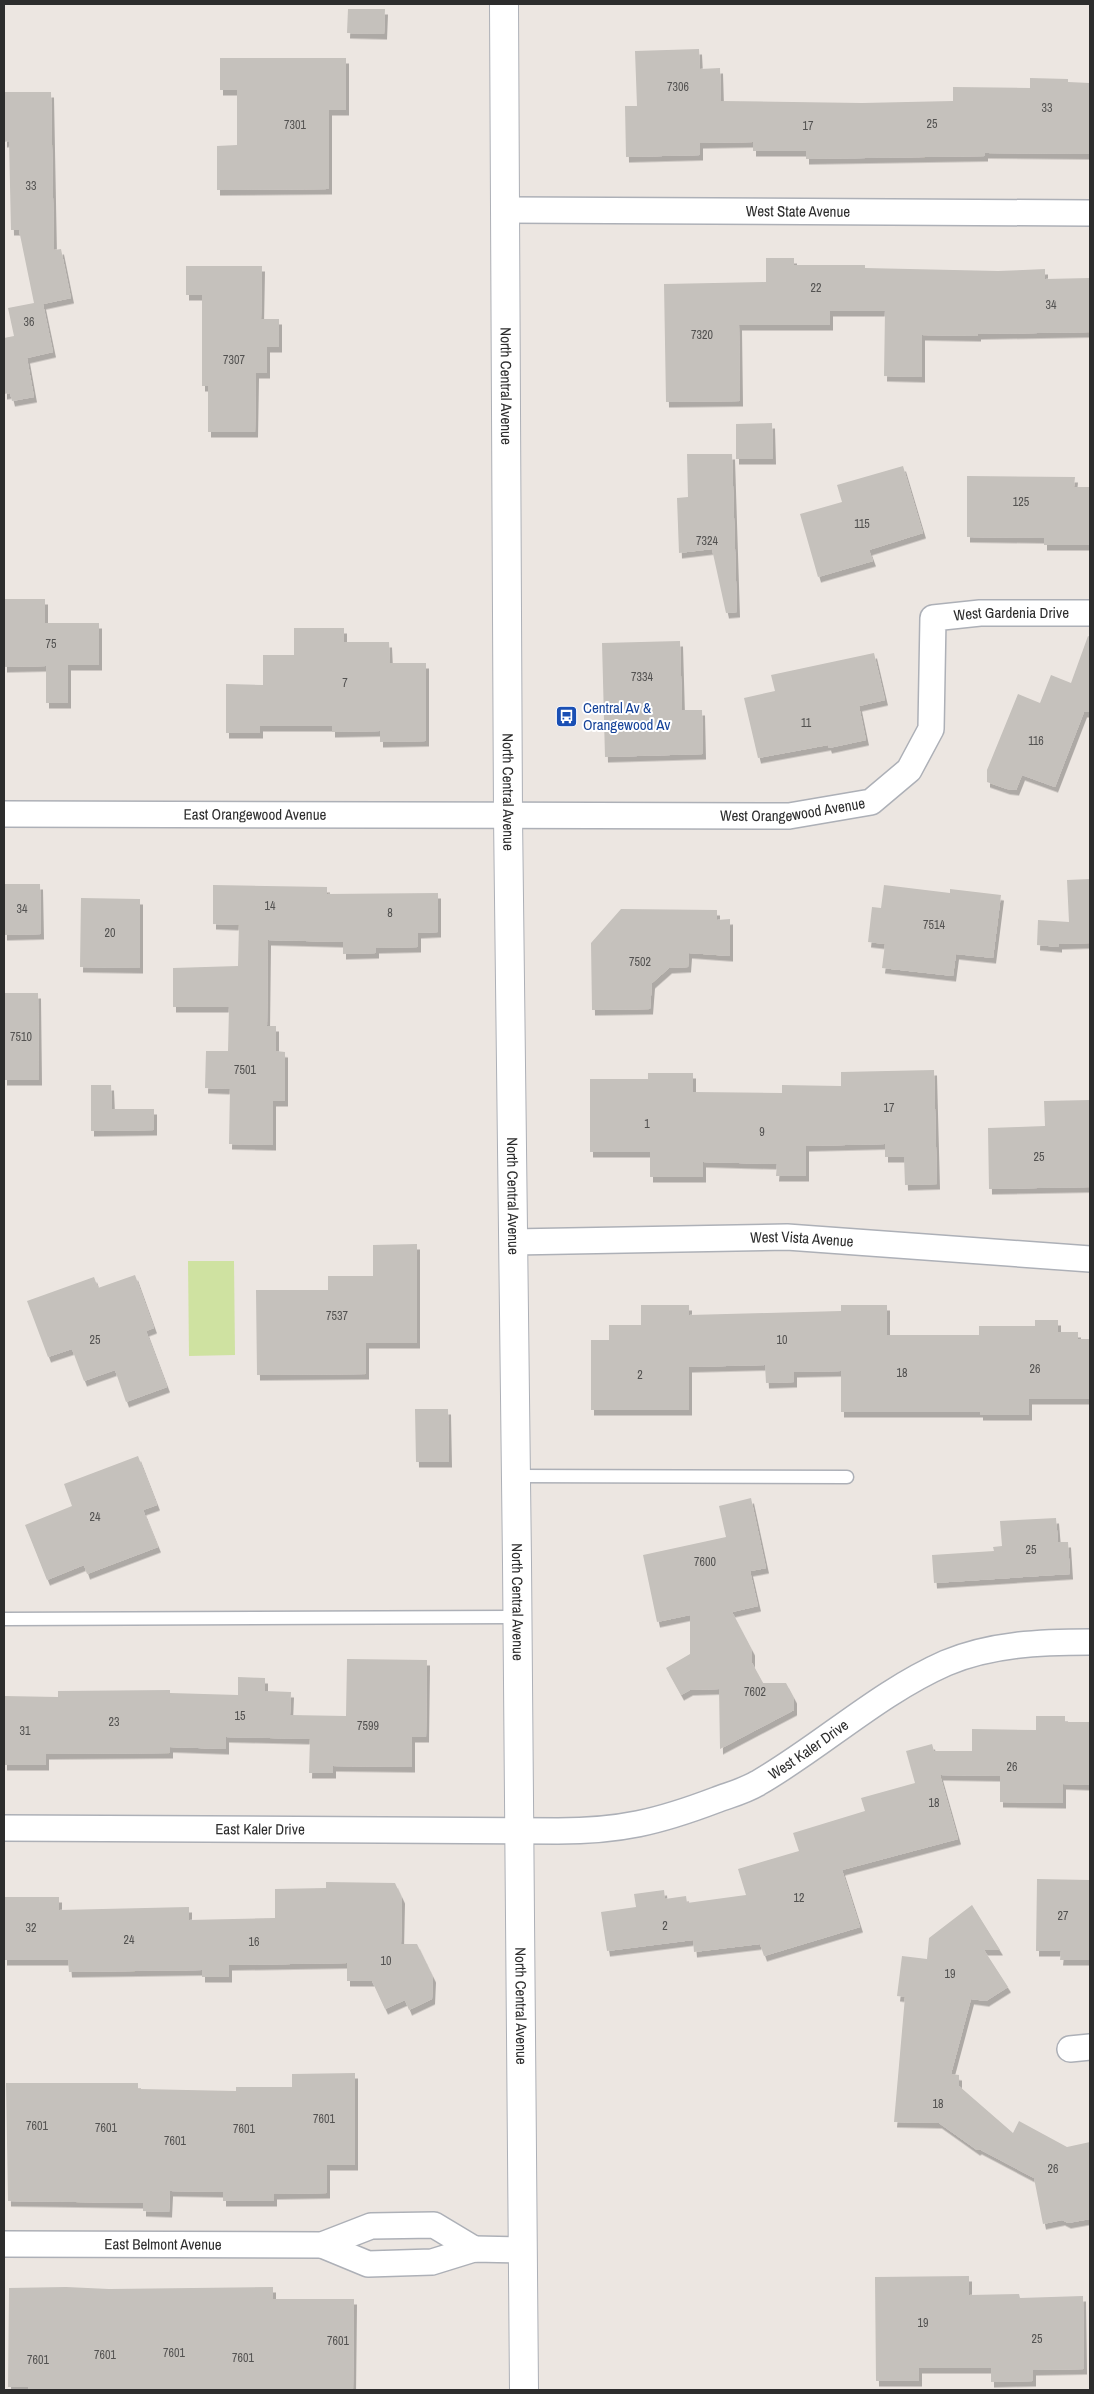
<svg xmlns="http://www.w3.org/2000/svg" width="1094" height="2394" viewBox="0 0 1094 2394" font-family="'Archivo Narrow',sans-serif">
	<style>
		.pitch { fill: #cfe2a1 }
		.building { fill: #c5c1bc; filter: url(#shadow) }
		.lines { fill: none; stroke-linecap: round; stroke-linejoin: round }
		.lane-casing { stroke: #adb0b7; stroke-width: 15 }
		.street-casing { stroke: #adb0b7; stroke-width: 28 }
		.secondary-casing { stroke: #adb0b7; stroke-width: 30 }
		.lane { stroke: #fff; stroke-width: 12 }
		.street { stroke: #fff; stroke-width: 25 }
		.secondary { stroke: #fff; stroke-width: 28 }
		.labels { text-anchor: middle; stroke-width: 4; stroke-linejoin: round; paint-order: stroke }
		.number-label { font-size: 12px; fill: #535251 }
		.street-label { font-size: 15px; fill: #2d2d2d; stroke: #fff }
		.transit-label { font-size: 15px; fill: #164399; stroke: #fff; text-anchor: start }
	</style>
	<defs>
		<filter id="shadow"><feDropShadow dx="3" dy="5.5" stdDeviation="0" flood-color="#0004"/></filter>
	</defs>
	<rect width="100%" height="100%" fill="#ece6e1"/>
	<!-- pitch -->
	<path class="pitch" d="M 188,1261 L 234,1261 L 235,1355 L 189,1356 Z"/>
	<!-- building -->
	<path class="building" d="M 348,9 L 385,9 L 384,34 L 347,33 Z
		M 699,49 L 700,69 L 720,68 L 721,101 L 862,103 L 953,101 L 953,87 L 1030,88 L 1030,78 L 1068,79 L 1068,82 L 1090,83 L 1090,154 L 985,153 L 985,156 L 806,159 L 806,151 L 753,151 L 753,142 L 700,143 L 700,155 L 626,157 L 625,106 L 637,106 L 635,51 Z
		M 220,58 L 346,58 L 346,110 L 329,110 L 329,189 L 217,190 L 217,146 L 237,145 L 237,90 L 220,90 Z
		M 4,92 L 51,92 L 54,250 L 61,249 L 71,298 L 43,304 L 53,352 L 27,358 L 34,397 L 12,401 L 10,393 L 4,394 L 4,338 L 14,336 L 8,308 L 34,303 L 19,230 L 11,230 L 9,141 L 4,142 Z
		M 766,258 L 794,258 L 794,265 L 865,265 L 865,268 L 998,271 L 1045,269 L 1045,279 L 1090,278 L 1090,332 L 978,334 L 978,336 L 922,335 L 922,377 L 884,376 L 885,311 L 830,311 L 830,325 L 739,325 L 740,401 L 666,402 L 664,284 L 766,282 Z
		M 186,266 L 262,266 L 261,319 L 279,319 L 279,347 L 267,347 L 267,373 L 256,373 L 255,432 L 208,432 L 208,386 L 202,386 L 202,295 L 186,295 Z
		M 772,423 L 773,459 L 736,459 L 736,424 Z
		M 687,454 L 732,454 L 737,612 L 726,613 L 712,549 L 679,553 L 677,498 L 688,497 Z
		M 903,466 L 923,533 L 869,550 L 873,561 L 818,577 L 800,514 L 842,502 L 837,485 Z
		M 967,476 L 1075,477 L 1074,487 L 1090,487 L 1090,545 L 1044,545 L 1044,538 L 967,537 Z
		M 4,599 L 45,599 L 45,623 L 99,623 L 99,665 L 68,665 L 68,703 L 46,703 L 46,666 L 4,667 Z
		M 294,628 L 344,628 L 344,642 L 389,642 L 390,663 L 426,663 L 426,741 L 380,742 L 380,731 L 332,732 L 332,726 L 260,726 L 260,733 L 226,733 L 226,684 L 263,685 L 263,655 L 294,655 Z
		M 1088,636 L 1090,637 L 1090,712 L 1084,712 L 1055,787 L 1022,775 L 1016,790 L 1007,789 L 987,782 L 987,770 L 1018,694 L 1040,703 L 1051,675 L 1071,683 Z
		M 680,641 L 682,710 L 702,710 L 703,754 L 605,757 L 602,643 Z
		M 874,653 L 885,700 L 859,706 L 866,740 L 829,748 L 828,745 L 758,758 L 744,698 L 775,691 L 771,675 Z
		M 1090,879 L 1090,943 L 1059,944 L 1059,947 L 1037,945 L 1038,920 L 1069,922 L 1067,880 Z
		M 4,884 L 40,884 L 41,934 L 4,935 Z
		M 213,885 L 327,887 L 327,894 L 438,893 L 438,932 L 418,933 L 418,947 L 376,948 L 376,953 L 343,954 L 343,942 L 268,940 L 267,1026 L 276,1026 L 276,1051 L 285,1052 L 285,1101 L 273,1101 L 273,1145 L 229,1144 L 230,1089 L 205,1088 L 206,1051 L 228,1051 L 229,1007 L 173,1007 L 173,968 L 238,966 L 239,925 L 213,924 Z
		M 884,885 L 950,893 L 950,889 L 1001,895 L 993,958 L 956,954 L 953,976 L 882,968 L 885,944 L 868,942 L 872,907 L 881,908 Z
		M 81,898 L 140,899 L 140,968 L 80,967 Z
		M 621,909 L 717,910 L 717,920 L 730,919 L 730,956 L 689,953 L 688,967 L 669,968 L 652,983 L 650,1009 L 592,1010 L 591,943 Z
		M 4,993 L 38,993 L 39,1080 L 4,1080 Z
		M 934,1070 L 937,1184 L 905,1185 L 904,1157 L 885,1157 L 885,1144 L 806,1146 L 806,1176 L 776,1176 L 777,1164 L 703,1162 L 703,1177 L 650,1177 L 650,1152 L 590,1152 L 590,1079 L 648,1079 L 648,1073 L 693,1073 L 693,1092 L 782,1093 L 782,1085 L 841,1086 L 841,1072 Z
		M 91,1085 L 111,1085 L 112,1109 L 154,1109 L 154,1130 L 91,1131 Z
		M 1090,1100 L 1090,1187 L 989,1189 L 988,1128 L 1045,1126 L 1044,1101 Z
		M 417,1244 L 417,1343 L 366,1343 L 366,1374 L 257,1375 L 256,1290 L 328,1290 L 328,1276 L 373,1276 L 373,1245 Z
		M 135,1275 L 154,1328 L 146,1331 L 167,1387 L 126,1402 L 115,1370 L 84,1381 L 72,1349 L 48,1357 L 27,1301 L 94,1277 L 98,1288 Z
		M 641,1305 L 689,1305 L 689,1315 L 841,1311 L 841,1305 L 887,1305 L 887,1335 L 979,1335 L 979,1326 L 1035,1326 L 1035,1320 L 1058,1320 L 1058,1332 L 1078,1332 L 1078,1339 L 1090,1339 L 1090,1399 L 1029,1399 L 1029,1415 L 980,1415 L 980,1412 L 841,1412 L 841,1371 L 794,1372 L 794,1382 L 766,1383 L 765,1365 L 689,1367 L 689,1410 L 591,1410 L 591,1340 L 609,1340 L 609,1325 L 641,1325 Z
		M 415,1409 L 448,1409 L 449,1462 L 416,1462 Z
		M 138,1456 L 157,1505 L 143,1510 L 158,1547 L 87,1574 L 84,1565 L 47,1580 L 25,1525 L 72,1506 L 64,1484 Z
		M 751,1498 L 766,1568 L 750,1571 L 758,1606 L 732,1612 L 752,1650 L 752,1663 L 763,1683 L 786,1683 L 794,1698 L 794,1710 L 720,1749 L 719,1689 L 690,1690 L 681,1695 L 666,1668 L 690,1654 L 690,1615 L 657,1622 L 643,1555 L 726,1537 L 719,1506 Z
		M 1056,1518 L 1058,1542 L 1068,1542 L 1070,1574 L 934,1583 L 932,1555 L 994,1551 L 993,1547 L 1002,1546 L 1000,1521 Z
		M 347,1659 L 427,1660 L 426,1737 L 412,1737 L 412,1767 L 333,1766 L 333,1773 L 309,1773 L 310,1739 L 226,1737 L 226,1749 L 170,1747 L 170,1753 L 46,1754 L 46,1765 L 4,1765 L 4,1696 L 58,1697 L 58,1691 L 170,1690 L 170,1693 L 238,1695 L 238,1677 L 265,1678 L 265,1691 L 291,1692 L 290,1715 L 346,1716 Z
		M 1036,1716 L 1065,1716 L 1065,1722 L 1090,1722 L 1090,1785 L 1063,1784 L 1063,1803 L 1000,1802 L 1000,1776 L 940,1775 L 958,1839 L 842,1870 L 860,1927 L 764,1956 L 760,1944 L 694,1952 L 693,1940 L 607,1951 L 601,1912 L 636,1907 L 634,1894 L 664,1890 L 665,1899 L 686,1896 L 687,1903 L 746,1895 L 738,1869 L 799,1851 L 793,1833 L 865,1811 L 861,1798 L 915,1783 L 906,1751 L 932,1744 L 934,1751 L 972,1751 L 972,1729 L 1036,1730 Z
		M 1037,1879 L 1090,1880 L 1090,1960 L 1060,1960 L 1061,1951 L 1036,1951 Z
		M 326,1882 L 395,1883 L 402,1898 L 401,1944 L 417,1944 L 433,1977 L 432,1999 L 409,2010 L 405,2000 L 385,2009 L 372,1981 L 347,1981 L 347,1963 L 229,1965 L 229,1977 L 202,1977 L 202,1970 L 69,1972 L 68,1960 L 4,1960 L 4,1897 L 59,1897 L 59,1910 L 189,1907 L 189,1920 L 275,1918 L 275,1889 L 326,1888 Z
		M 972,1905 L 1000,1950 L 984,1950 L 1008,1987 L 986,2001 L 971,1999 L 951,2074 L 959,2075 L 959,2086 L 1013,2133 L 1019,2121 L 1067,2147 L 1090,2142 L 1090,2219 L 1068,2223 L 1062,2220 L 1043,2224 L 1034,2178 L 979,2149 L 977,2150 L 939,2123 L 894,2122 L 905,1997 L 897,1996 L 902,1956 L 927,1959 L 929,1938 Z
		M 355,2073 L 355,2165 L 327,2165 L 327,2193 L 274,2194 L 274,2201 L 223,2201 L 223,2192 L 170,2191 L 169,2212 L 143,2211 L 143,2203 L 8,2201 L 6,2083 L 138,2083 L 138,2089 L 236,2091 L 236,2087 L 292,2087 L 292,2074 Z
		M 969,2276 L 969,2295 L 1019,2294 L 1020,2298 L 1083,2296 L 1084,2369 L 1033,2370 L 1033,2381 L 991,2382 L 991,2368 L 919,2368 L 919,2381 L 876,2381 L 875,2277 Z
		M 66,2287 L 109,2289 L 273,2287 L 273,2299 L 354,2299 L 353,2390 L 28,2390 L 28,2387 L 8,2387 L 9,2288 Z"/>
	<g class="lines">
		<defs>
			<path id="lane" d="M 516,1476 L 847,1477
				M 4,1619 L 518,1617"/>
			<g id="street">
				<path id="s1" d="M 504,210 L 1090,213"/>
				<path id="s2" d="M 4,814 L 789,816 L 871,802 L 909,770 L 931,729 L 933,618 L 980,613 L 1090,613"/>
				<path id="s3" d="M 513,1242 L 787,1237 L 1090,1259"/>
				<path id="s4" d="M 4,1828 L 558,1831 C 620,1831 658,1822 716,1800 C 729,1795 745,1791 758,1783 C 822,1746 878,1693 946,1663 C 991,1644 1041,1642 1090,1642"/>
				<path d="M 1070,2049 L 1090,2047"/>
				<path id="s5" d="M 4,2244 L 322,2245 L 371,2226 L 434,2225 L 474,2249"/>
				<path d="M 322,2245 L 368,2264 L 432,2262 L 474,2249 L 521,2250"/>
			</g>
			<g id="secondary">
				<path id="s6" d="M 504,4 L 508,816 L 517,1563 L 524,2390"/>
			</g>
		</defs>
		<!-- lane casing -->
		<use href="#lane" class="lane-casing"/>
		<!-- street casing -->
		<use href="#street" class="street-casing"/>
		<!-- secondary casing -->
		<use href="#secondary" class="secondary-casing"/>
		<!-- lane -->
		<use href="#lane" class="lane"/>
		<!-- street -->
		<use href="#street" class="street"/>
		<!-- secondary -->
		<use href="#secondary" class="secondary"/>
	</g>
	<!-- icons -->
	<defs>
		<symbol id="bus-square" viewBox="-11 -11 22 22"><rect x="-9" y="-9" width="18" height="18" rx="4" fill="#1a4fb4" stroke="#fff"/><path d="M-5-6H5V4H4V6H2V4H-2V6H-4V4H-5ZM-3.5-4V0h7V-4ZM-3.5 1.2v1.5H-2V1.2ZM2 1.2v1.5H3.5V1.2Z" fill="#fff"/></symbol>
	</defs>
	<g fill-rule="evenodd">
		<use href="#bus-square" x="554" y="704" width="25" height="25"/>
	</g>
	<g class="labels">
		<!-- number labels -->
		<g class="number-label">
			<text x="678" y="91">7306</text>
			<text x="1047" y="112">33</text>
			<text x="932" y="128">25</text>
			<text x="295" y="129">7301</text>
			<text x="808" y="130">17</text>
			<text x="31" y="190">33</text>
			<text x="816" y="292">22</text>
			<text x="1051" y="309">34</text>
			<text x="29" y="326">36</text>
			<text x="702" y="339">7320</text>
			<text x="234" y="364">7307</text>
			<text x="1021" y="506">125</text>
			<text x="862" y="528">115</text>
			<text x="707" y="545">7324</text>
			<text x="51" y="648">75</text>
			<text x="642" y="681">7334</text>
			<text x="345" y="687">7</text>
			<text x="806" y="727">11</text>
			<text x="1036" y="745">116</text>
			<text x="270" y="910">14</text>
			<text x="22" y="913">34</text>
			<text x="390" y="917">8</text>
			<text x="934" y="929">7514</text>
			<text x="110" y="937">20</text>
			<text x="640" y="966">7502</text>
			<text x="21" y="1041">7510</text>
			<text x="245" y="1074">7501</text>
			<text x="889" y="1112">17</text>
			<text x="647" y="1128">1</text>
			<text x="762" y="1136">9</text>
			<text x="1039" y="1161">25</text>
			<text x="337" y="1320">7537</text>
			<text x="95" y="1344">25</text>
			<text x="782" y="1344">10</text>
			<text x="1035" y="1373">26</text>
			<text x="902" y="1377">18</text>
			<text x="640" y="1379">2</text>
			<text x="95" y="1521">24</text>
			<text x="1031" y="1554">25</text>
			<text x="705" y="1566">7600</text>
			<text x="755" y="1696">7602</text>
			<text x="240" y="1720">15</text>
			<text x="114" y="1726">23</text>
			<text x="368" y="1730">7599</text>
			<text x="25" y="1735">31</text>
			<text x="1012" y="1771">26</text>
			<text x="934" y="1807">18</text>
			<text x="799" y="1902">12</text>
			<text x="1063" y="1920">27</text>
			<text x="665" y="1930">2</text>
			<text x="31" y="1932">32</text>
			<text x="129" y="1944">24</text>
			<text x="254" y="1946">16</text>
			<text x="386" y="1965">10</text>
			<text x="950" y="1978">19</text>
			<text x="938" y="2108">18</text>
			<text x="324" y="2123">7601</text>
			<text x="37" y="2130">7601</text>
			<text x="106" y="2132">7601</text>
			<text x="244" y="2133">7601</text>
			<text x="175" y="2145">7601</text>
			<text x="1053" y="2173">26</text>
			<text x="923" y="2327">19</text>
			<text x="1037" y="2343">25</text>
			<text x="338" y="2345">7601</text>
			<text x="174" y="2357">7601</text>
			<text x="105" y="2359">7601</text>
			<text x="243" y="2362">7601</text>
			<text x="38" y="2364">7601</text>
		</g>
		<!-- street labels -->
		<g class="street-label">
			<text dy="5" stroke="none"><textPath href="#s1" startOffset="294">West State Avenue</textPath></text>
			<text dy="5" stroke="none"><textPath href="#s6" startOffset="382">North Central Avenue</textPath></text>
			<text dy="5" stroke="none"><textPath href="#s2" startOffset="1154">West Gardenia Drive</textPath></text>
			<text dy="5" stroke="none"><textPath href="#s6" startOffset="788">North Central Avenue</textPath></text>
			<text dy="5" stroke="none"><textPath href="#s2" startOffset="789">West Orangewood Avenue</textPath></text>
			<text dy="5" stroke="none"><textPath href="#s2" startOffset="251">East Orangewood Avenue</textPath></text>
			<text dy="5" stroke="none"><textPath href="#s6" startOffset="1192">North Central Avenue</textPath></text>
			<text dy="5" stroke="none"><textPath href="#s3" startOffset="289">West Vista Avenue</textPath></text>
			<text dy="5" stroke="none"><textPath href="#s6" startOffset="1598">North Central Avenue</textPath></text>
			<text dy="5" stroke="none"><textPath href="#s4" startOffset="822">West Kaler Drive</textPath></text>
			<text dy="5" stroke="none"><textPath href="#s4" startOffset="256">East Kaler Drive</textPath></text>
			<text dy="5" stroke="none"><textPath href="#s6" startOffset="2002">North Central Avenue</textPath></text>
			<text dy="5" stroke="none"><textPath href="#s5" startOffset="159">East Belmont Avenue</textPath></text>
		</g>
		<!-- transit labels -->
		<g class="transit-label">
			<text x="583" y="713">Central Av &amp;<tspan x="583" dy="17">Orangewood Av</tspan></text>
		</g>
	</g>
	<!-- border -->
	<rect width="1094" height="2394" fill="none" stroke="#2d2d2d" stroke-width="10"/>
</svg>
